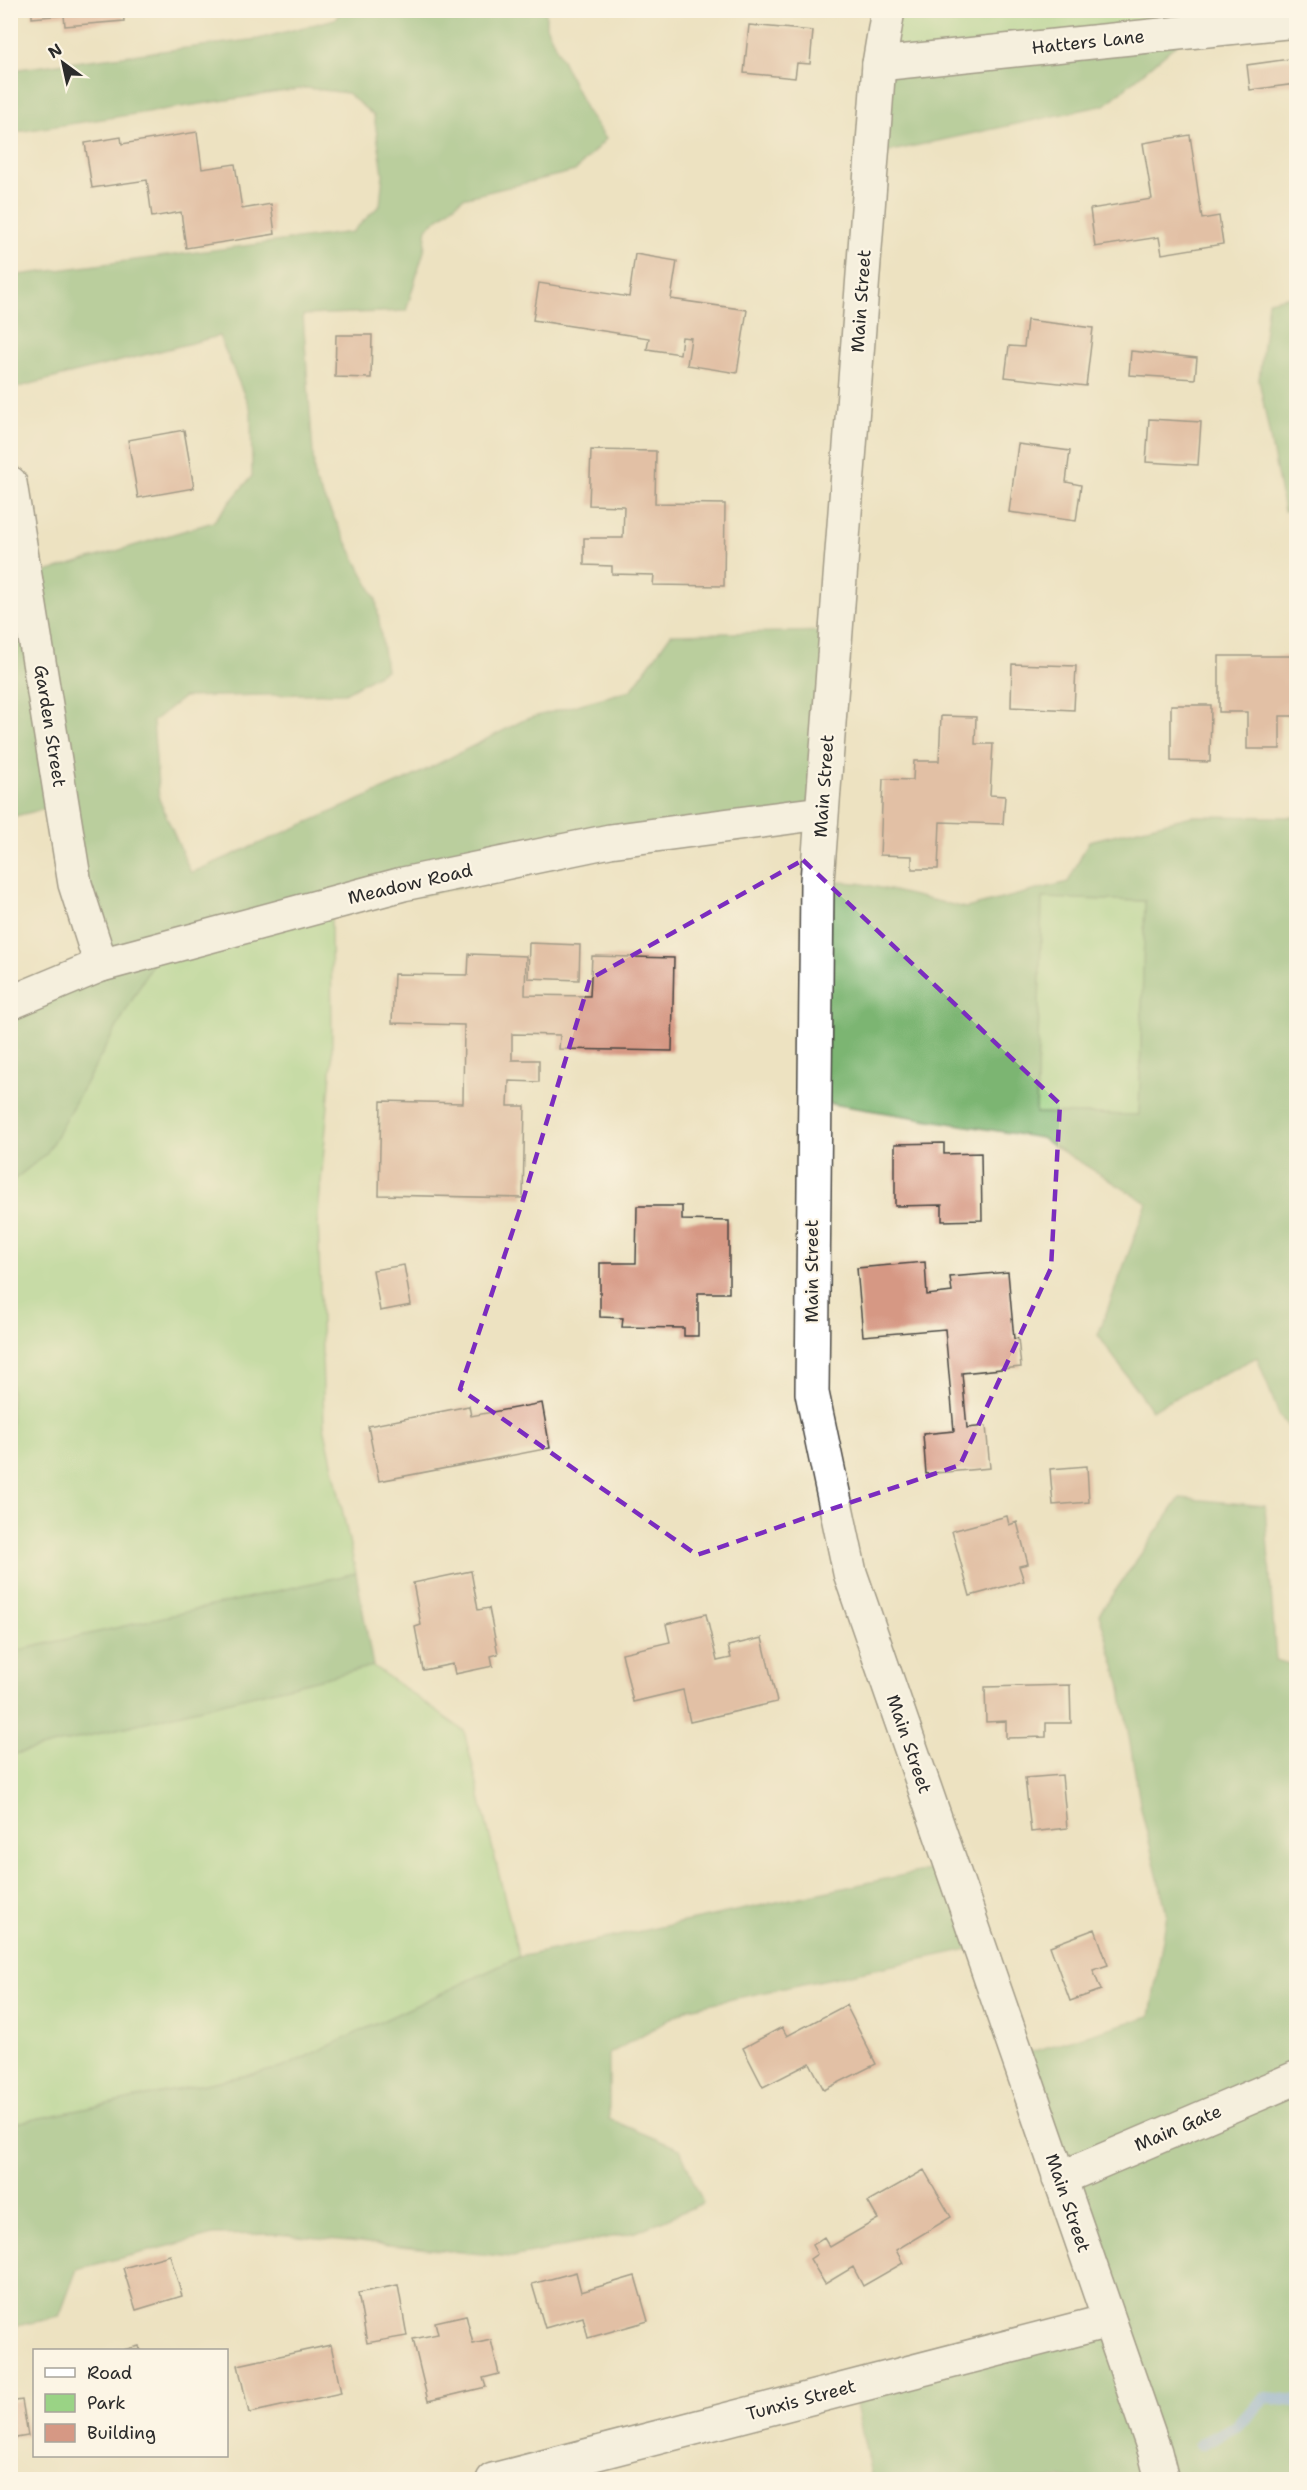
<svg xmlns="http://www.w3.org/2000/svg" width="1307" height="2490" viewBox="0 0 1307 2490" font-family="'Shantell Sans',sans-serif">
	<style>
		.green { fill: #9ad385; stroke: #627f58; stroke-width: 1.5 }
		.forest { fill: #7bb572; stroke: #53704e; stroke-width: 1.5; fill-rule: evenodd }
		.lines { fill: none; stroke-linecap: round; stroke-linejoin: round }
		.stream { stroke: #74a6df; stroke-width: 12 }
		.building { fill: #d69884 }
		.street-casing { stroke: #484642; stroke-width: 36 }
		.secondary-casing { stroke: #484642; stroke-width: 36 }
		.highway-casing { stroke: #484642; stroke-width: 36 }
		.street { stroke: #fff; stroke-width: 33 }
		.secondary { stroke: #fff; stroke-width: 33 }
		.highway { stroke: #fff; stroke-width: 33 }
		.marked { fill: none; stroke: #7b2cbf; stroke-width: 4.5; stroke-dasharray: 12 8; stroke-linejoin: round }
		.labels { text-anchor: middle; stroke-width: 4.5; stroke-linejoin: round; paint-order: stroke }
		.street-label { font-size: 18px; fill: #2b2b2b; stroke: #fcf5e5 }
	</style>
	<rect width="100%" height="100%" fill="#fcf5e5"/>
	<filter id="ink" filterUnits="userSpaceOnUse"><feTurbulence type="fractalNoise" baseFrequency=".0167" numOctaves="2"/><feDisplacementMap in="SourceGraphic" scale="12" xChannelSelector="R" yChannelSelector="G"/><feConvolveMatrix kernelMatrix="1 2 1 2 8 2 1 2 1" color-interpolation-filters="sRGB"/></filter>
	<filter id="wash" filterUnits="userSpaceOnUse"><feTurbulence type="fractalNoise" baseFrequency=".008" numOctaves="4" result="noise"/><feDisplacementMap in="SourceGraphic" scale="24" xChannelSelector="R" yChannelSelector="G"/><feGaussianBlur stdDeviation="1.35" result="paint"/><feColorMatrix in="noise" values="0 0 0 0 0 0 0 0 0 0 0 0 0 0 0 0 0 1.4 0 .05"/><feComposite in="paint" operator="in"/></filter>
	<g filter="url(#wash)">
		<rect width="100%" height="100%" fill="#ede2c1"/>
		<!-- green -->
		<path class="green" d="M 888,11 L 1180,11 L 1191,32 L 879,64 Z
			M 1042,898 L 1145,901 L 1139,1115 L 1036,1113 Z
			M 331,903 L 332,1062 L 318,1215 L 324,1426 L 356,1573 L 11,1652 L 11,1182 L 46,1154 L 161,948 Z
			M 373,1666 L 464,1731 L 519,1957 L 282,2068 L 11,2124 L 10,1755 Z"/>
		<!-- forest -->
		<path class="forest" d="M 342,11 L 546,11 L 546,26 L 586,110 L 606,139 L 575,171 L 463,198 L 427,228 L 424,251 L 406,311 L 303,315 L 315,481 L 376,599 L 386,670 L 345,693 L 184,697 L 153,721 L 159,799 L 191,873 L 410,778 L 526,719 L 631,690 L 671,634 L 836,631 L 821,813 L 161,948 L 46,1154 L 11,1182 L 11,1003 L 101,965 L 62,805 L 11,817 L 11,580 L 26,578 L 213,522 L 252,476 L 251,411 L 219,336 L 11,389 L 11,276 L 352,232 L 380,205 L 383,173 L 374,116 L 347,93 L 306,88 L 11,133 L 11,70 L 258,39 L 335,19 Z
			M 1191,32 L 1105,105 L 873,155 L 879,64 Z
			M 1296,295 L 1296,512 L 1284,511 L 1259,380 L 1268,301 Z
			M 1192,816 L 1296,817 L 1296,1437 L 1279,1415 L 1257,1357 L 1151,1410 L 1098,1335 L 1147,1203 L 1041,1138 L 814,1101 L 817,881 L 859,883 L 966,908 L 1068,882 L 1089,841 ZM 1042,898 L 1145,901 L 1139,1115 L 1036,1113 Z
			M 1180,1498 L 1265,1506 L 1276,1660 L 1296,1666 L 1296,2479 L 872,2479 L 852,2386 L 1108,2321 L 1017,2056 L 1150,2016 L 1167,1914 L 1141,1809 L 1120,1683 L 1099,1614 Z
			M 356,1573 L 373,1666 L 11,1755 L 11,1652 Z
			M 951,1865 L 979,1947 L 689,2008 L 609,2054 L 609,2119 L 680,2149 L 703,2203 L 636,2232 L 512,2257 L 277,2234 L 213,2235 L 77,2269 L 59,2317 L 11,2327 L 11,2124 L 282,2068 L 519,1957 Z"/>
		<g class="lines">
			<!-- stream -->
			<path class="stream" d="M 1201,2444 L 1236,2426 L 1266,2398 L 1296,2401"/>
		</g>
		<g id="blocks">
			<!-- building -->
			<path class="building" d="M 32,10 L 123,10 L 124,21 L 65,26 L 64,15 L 32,18 Z
				M 749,25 L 813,31 L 810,64 L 797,63 L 795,78 L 744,73 Z
				M 1296,58 L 1296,84 L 1250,90 L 1247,65 Z
				M 197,132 L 202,169 L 235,164 L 242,209 L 271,204 L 275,234 L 186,248 L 181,212 L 152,217 L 147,180 L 92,188 L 85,143 L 121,137 L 122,144 Z
				M 1190,135 L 1202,219 L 1219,216 L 1223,244 L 1162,254 L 1159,237 L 1095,247 L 1090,209 L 1152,199 L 1143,143 Z
				M 635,254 L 677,261 L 671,299 L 747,310 L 737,373 L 687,365 L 691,338 L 682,337 L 680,354 L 647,349 L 649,338 L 533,320 L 539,283 L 629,297 Z
				M 1027,320 L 1093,328 L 1086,386 L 1005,377 L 1009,346 L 1024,347 Z
				M 336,335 L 372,335 L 371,378 L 335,377 Z
				M 1131,351 L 1197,358 L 1195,379 L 1129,375 Z
				M 1149,419 L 1201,422 L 1198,465 L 1146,462 Z
				M 184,430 L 194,488 L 138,498 L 128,440 Z
				M 1018,444 L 1070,451 L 1066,482 L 1081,485 L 1076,521 L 1009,512 Z
				M 591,450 L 656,451 L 655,503 L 725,504 L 724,586 L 653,585 L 654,575 L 612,574 L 612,566 L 584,565 L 584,538 L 623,538 L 624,506 L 589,505 Z
				M 1219,656 L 1296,656 L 1295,716 L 1280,716 L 1280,749 L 1247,749 L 1247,712 L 1219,712 Z
				M 1012,664 L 1076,666 L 1074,710 L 1011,707 Z
				M 1171,705 L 1211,705 L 1210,762 L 1171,761 Z
				M 941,716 L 976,717 L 975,744 L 993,744 L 990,795 L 1005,796 L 1003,824 L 940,822 L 938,869 L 912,869 L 912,856 L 880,855 L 883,779 L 913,780 L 914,761 L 939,761 Z
				M 529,943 L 580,945 L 579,980 L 528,978 Z
				M 469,954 L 526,956 L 525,995 L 590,996 L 592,956 L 674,958 L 672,1051 L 559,1049 L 560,1035 L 512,1034 L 512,1060 L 539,1060 L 539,1082 L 509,1081 L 508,1106 L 525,1106 L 523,1198 L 379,1195 L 381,1101 L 463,1103 L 464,1025 L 392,1023 L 394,974 L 468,975 Z
				M 944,1143 L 944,1154 L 981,1153 L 982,1220 L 942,1221 L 942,1205 L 895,1206 L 895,1144 Z
				M 637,1206 L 682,1206 L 682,1220 L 729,1221 L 729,1293 L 698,1293 L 698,1336 L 684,1336 L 684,1328 L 622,1327 L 623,1318 L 600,1317 L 600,1263 L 636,1263 Z
				M 925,1262 L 927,1295 L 952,1292 L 950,1277 L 1008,1272 L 1014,1339 L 1018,1338 L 1021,1367 L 962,1373 L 967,1428 L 986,1426 L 990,1468 L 926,1474 L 923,1434 L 954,1431 L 945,1329 L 863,1336 L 857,1268 Z
				M 404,1265 L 411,1305 L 380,1311 L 373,1270 Z
				M 542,1403 L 550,1448 L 379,1481 L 368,1426 L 469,1406 L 471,1416 Z
				M 1087,1466 L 1089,1502 L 1053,1505 L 1050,1469 Z
				M 1007,1516 L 1009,1525 L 1017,1522 L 1028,1564 L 1019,1566 L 1024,1581 L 970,1596 L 952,1531 Z
				M 471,1571 L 478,1610 L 489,1608 L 498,1654 L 491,1656 L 493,1666 L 455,1674 L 453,1664 L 423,1670 L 415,1627 L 421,1625 L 413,1583 Z
				M 706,1614 L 717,1661 L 731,1658 L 728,1646 L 762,1638 L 777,1702 L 690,1722 L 683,1690 L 633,1702 L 622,1653 L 670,1642 L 666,1624 Z
				M 1070,1685 L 1071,1723 L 1046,1723 L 1046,1737 L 1006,1738 L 1006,1721 L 986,1722 L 985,1687 Z
				M 1062,1775 L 1067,1828 L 1031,1832 L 1025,1778 Z
				M 1095,1929 L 1108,1965 L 1093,1970 L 1101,1990 L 1070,2001 L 1050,1946 Z
				M 846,2005 L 876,2064 L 824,2090 L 810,2063 L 763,2087 L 743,2048 L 782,2027 L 787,2036 Z
				M 924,2170 L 951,2217 L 896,2250 L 903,2263 L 863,2286 L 853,2267 L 825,2284 L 810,2259 L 817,2254 L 812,2245 L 824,2237 L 830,2247 L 878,2219 L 868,2202 Z
				M 170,2255 L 182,2296 L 136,2310 L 123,2268 Z
				M 576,2272 L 581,2292 L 635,2276 L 648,2321 L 588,2338 L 583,2317 L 545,2328 L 532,2284 Z
				M 398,2285 L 407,2336 L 367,2343 L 358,2293 Z
				M 466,2315 L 473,2344 L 491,2340 L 499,2374 L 483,2378 L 486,2387 L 428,2401 L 413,2339 L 438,2334 L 435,2322 Z
				M 331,2345 L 341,2393 L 249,2413 L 238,2365 Z
				M 139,2346 L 140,2350 L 123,2350 Z
				M 22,2400 L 28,2436 L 10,2439 L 10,2402 Z"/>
		</g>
	</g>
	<g filter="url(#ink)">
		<use href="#blocks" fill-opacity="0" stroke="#484642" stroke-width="1.5"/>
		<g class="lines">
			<defs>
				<path id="street" d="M 879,64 L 1296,21
					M 10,483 L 75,884 L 101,965
					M 1059,2179 L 1296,2078
					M 493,2480 L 1108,2321"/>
				<path id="secondary" d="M 10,1003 L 101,965 L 403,884 L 610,841 L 821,813"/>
				<path id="highway" d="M 888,10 L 879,64 L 817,881 L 812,1393 L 850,1573 L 1155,2452 L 1162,2480"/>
			</defs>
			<!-- street casing -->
			<use href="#street" class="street-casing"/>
			<!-- secondary casing -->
			<use href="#secondary" class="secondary-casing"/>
			<!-- highway casing -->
			<use href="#highway" class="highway-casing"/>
			<!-- street -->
			<use href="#street" class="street"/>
			<!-- secondary -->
			<use href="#secondary" class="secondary"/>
			<!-- highway -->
			<use href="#highway" class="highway"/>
		</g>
	</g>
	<!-- marked area -->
	<path d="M0 0H1307V2490H0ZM 803,860 L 1060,1104 L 1051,1268 L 960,1465 L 697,1555 L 460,1389 L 523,1200 L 590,979 Z" fill="#ede2c1" fill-opacity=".55" fill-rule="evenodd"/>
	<path class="marked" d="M 803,860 L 1060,1104 L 1051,1268 L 960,1465 L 697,1555 L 460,1389 L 523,1200 L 590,979 Z"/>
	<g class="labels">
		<!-- street labels -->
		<g class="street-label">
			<text transform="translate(1088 42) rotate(-6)" y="6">Hatters Lane</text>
			<text transform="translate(861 301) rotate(-86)" y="6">Main Street</text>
			<text transform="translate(50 726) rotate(81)" y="6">Garden Street</text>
			<text transform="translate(824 786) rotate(-86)" y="6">Main Street</text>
			<text transform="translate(410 884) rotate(-13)" y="6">Meadow Road</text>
			<text transform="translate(812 1271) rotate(-90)" y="6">Main Street</text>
			<text transform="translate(909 1744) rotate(71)" y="6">Main Street</text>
			<text transform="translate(1178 2128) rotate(-23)" y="6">Main Gate</text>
			<text transform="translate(1068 2203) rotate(71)" y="6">Main Street</text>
			<text transform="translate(801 2400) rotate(-15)" y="6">Tunxis Street</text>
		</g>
	</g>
	<!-- margin -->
	<rect width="1307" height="2490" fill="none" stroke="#fcf5e5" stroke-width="36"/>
	<!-- legend -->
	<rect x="33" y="2349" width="195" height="108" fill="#fcf5e5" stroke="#a8a49b" stroke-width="1.5"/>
	<rect x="45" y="2368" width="30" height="9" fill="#ffffff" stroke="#a8a49b" stroke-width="1.5"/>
	<text x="87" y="2379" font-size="18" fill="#2b2b2b">Road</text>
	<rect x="45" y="2394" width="30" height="18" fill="#9ad385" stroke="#a8a49b" stroke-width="1.5"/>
	<text x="87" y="2409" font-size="18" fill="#2b2b2b">Park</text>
	<rect x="45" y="2424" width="30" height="18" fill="#d69884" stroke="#a8a49b" stroke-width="1.5"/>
	<text x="87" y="2439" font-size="18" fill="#2b2b2b">Building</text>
	<!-- north arrow -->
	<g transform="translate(63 63) rotate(327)" stroke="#fcf5e5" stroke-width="4.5" paint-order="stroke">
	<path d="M0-4.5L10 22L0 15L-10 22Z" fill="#2b2b2b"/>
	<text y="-9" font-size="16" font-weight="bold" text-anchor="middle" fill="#2b2b2b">N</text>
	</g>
</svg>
